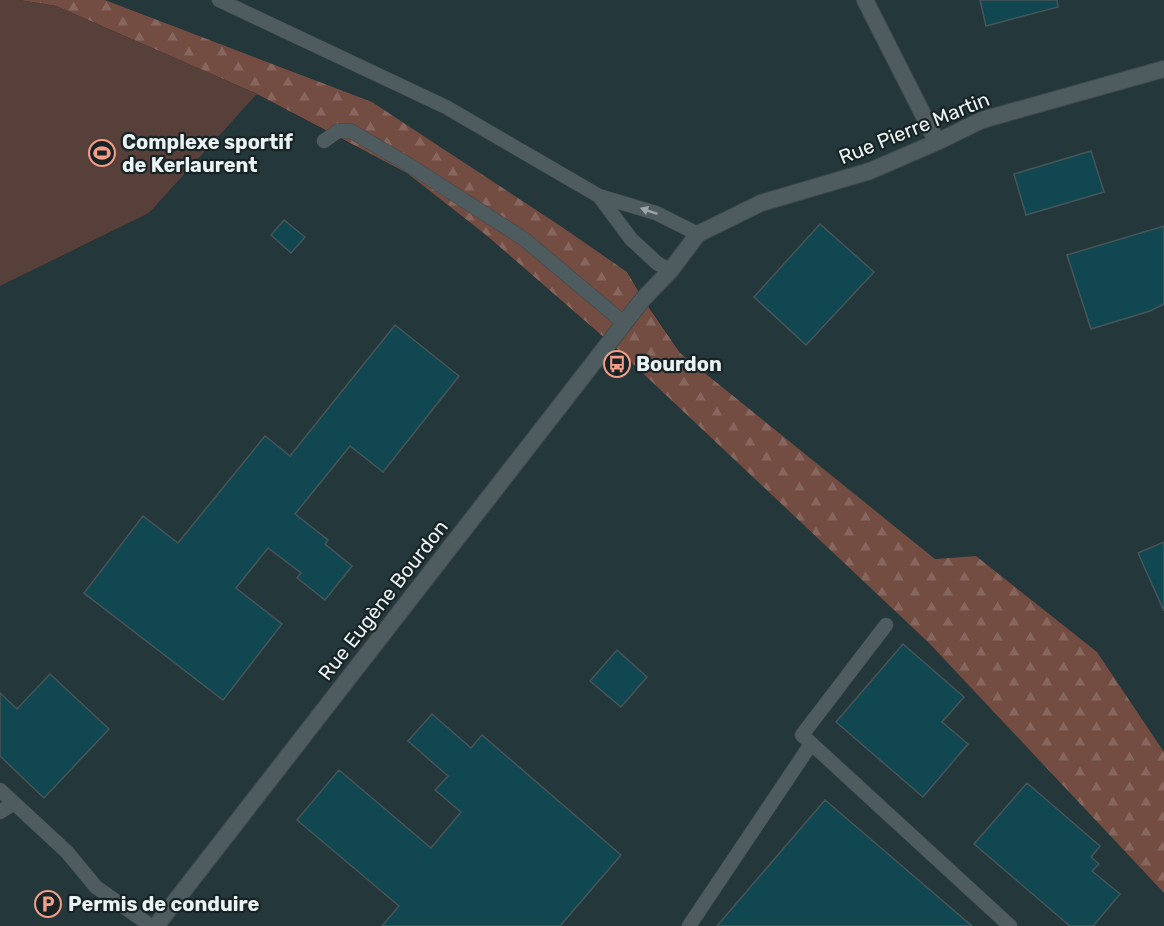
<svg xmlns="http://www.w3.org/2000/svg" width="1164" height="926" viewBox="0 0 1164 926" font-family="Rubik,sans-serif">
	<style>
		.built { fill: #24383c }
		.forest { fill: url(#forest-firs) }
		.garden { fill: #58403a }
		.building { fill: #104750; stroke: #485558; stroke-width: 1.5 }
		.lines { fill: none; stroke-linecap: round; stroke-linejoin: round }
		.service-casing { stroke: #404a4c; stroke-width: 15 }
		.minor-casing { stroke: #404a4c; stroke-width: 18 }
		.service { stroke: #4f5c5f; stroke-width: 14 }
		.minor { stroke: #4f5c5f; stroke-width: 16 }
		.oneway { fill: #9ca7aa }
		.labels { text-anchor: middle; stroke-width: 4.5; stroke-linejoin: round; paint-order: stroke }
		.street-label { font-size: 20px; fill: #eaf2f4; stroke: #172325 }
		.poi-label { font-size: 20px; font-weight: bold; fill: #eaf2f4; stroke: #172325; text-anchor: start }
	</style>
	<defs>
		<pattern id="forest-firs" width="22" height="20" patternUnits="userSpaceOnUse" patternTransform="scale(1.5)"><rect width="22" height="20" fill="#734c42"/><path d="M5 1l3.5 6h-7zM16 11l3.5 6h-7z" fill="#87665e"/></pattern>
	</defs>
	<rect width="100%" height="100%" fill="#212d2f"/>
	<!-- built -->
	<path class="built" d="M 105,0 L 1164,0 L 1164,752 L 1097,652 L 976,556 L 935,559 L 680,353 L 627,272 L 562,227 L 372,102 Z
		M 257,94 L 346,142 L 402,169 L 486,235 L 615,347 L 917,630 L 1164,893 L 1164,926 L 0,926 L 0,286 L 149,213 Z"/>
	<!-- forest -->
	<path class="forest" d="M 19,0 L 105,0 L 372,102 L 562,227 L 627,272 L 643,299 L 680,353 L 935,559 L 976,556 L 1097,652 L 1164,752 L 1164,893 L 929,643 L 615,347 L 486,235 L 407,173 L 257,94 L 56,6 Z"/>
	<!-- garden -->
	<path class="garden" d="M 0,0 L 19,0 L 56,6 L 257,94 L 149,213 L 0,286 Z"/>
	<!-- building -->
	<path class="building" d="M 980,0 L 1057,0 L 1058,7 L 986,26 Z
		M 1091,151 L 1104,192 L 1026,215 L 1014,174 Z
		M 284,220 L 305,237 L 291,253 L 271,235 Z
		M 820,224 L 874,272 L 806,345 L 754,297 Z
		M 1164,226 L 1164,304 L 1150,311 L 1091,329 L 1067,255 Z
		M 395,325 L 459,376 L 383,472 L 350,446 L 295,514 L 328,540 L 325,544 L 352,566 L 325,600 L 297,578 L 301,573 L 268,548 L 236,588 L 282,624 L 223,700 L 84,593 L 143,516 L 178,543 L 265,436 L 290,456 Z
		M 1164,542 L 1164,611 L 1138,553 Z
		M 903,644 L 964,697 L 942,722 L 968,744 L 923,797 L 836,722 Z
		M 617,650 L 647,677 L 621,707 L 590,681 Z
		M 50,674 L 109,729 L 44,798 L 0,756 L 0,693 L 17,709 Z
		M 432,714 L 471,748 L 482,735 L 621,855 L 560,926 L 382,926 L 399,906 L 297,820 L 339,770 L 431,848 L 461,812 L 435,790 L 448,776 L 408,741 Z
		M 1027,783 L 1100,846 L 1091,857 L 1099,864 L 1092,871 L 1120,894 L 1093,926 L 1070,926 L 974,844 Z
		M 825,800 L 972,926 L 717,926 Z"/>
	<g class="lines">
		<defs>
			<path id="service" d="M 219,0 L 446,107 L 599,196 L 656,213 L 698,234
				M 324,141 L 338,131 L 351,131 L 409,165 L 524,239 L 624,323
				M 599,196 L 631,239 L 657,263 L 670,271
				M 886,625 L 802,735 L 1010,926
				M 0,790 L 67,852 L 96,887 L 151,926
				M 0,812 L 14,803
				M 689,926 L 811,744"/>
			<path id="minor" d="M 865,0 L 937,142
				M 156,926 L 643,299 L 670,271 L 698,234 L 761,203 L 870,171 L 937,142 L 982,120 L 1164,69"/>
		</defs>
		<!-- service casing -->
		<use href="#service" class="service-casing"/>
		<!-- minor casing -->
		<use href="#minor" class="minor-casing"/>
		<!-- service -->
		<use href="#service" class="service"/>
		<!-- minor -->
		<use href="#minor" class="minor"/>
	</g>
	<!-- one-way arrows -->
	<defs><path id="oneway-solid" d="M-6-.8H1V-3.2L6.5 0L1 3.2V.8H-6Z" transform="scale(1.5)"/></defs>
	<use class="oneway" href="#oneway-solid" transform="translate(649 211) rotate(-161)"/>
	<!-- icons -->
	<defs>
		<symbol id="stadium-ring" viewBox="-11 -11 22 22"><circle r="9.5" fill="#172325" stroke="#f49e88" stroke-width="1.5"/><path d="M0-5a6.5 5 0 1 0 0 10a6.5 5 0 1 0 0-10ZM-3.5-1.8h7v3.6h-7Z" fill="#f49e88"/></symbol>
		<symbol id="bus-ring" viewBox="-11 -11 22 22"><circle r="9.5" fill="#172325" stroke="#f49e88" stroke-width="1.5"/><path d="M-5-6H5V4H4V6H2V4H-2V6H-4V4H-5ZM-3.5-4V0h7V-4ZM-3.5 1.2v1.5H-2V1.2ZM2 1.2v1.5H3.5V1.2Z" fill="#f49e88"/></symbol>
		<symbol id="parking-ring" viewBox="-11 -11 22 22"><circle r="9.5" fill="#172325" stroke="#f49e88" stroke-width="1.5"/><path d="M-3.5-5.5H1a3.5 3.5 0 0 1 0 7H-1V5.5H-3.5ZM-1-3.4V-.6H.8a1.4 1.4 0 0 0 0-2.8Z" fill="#f49e88"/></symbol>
	</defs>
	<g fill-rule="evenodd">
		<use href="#stadium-ring" x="87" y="138" width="30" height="30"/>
		<use href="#bus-ring" x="602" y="349" width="30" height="30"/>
		<use href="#parking-ring" x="33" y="889" width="30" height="30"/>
	</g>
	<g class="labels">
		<!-- street labels -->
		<g class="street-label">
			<text transform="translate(914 128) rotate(-22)" y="7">Rue Pierre Martin</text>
			<text transform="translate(383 600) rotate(-52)" y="7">Rue Eugène Bourdon</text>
		</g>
		<!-- poi labels -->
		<g class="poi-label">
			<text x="122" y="149">Complexe sportif<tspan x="122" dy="23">de Kerlaurent</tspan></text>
			<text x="636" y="371">Bourdon</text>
			<text x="68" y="911">Permis de conduire</text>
		</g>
	</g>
</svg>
